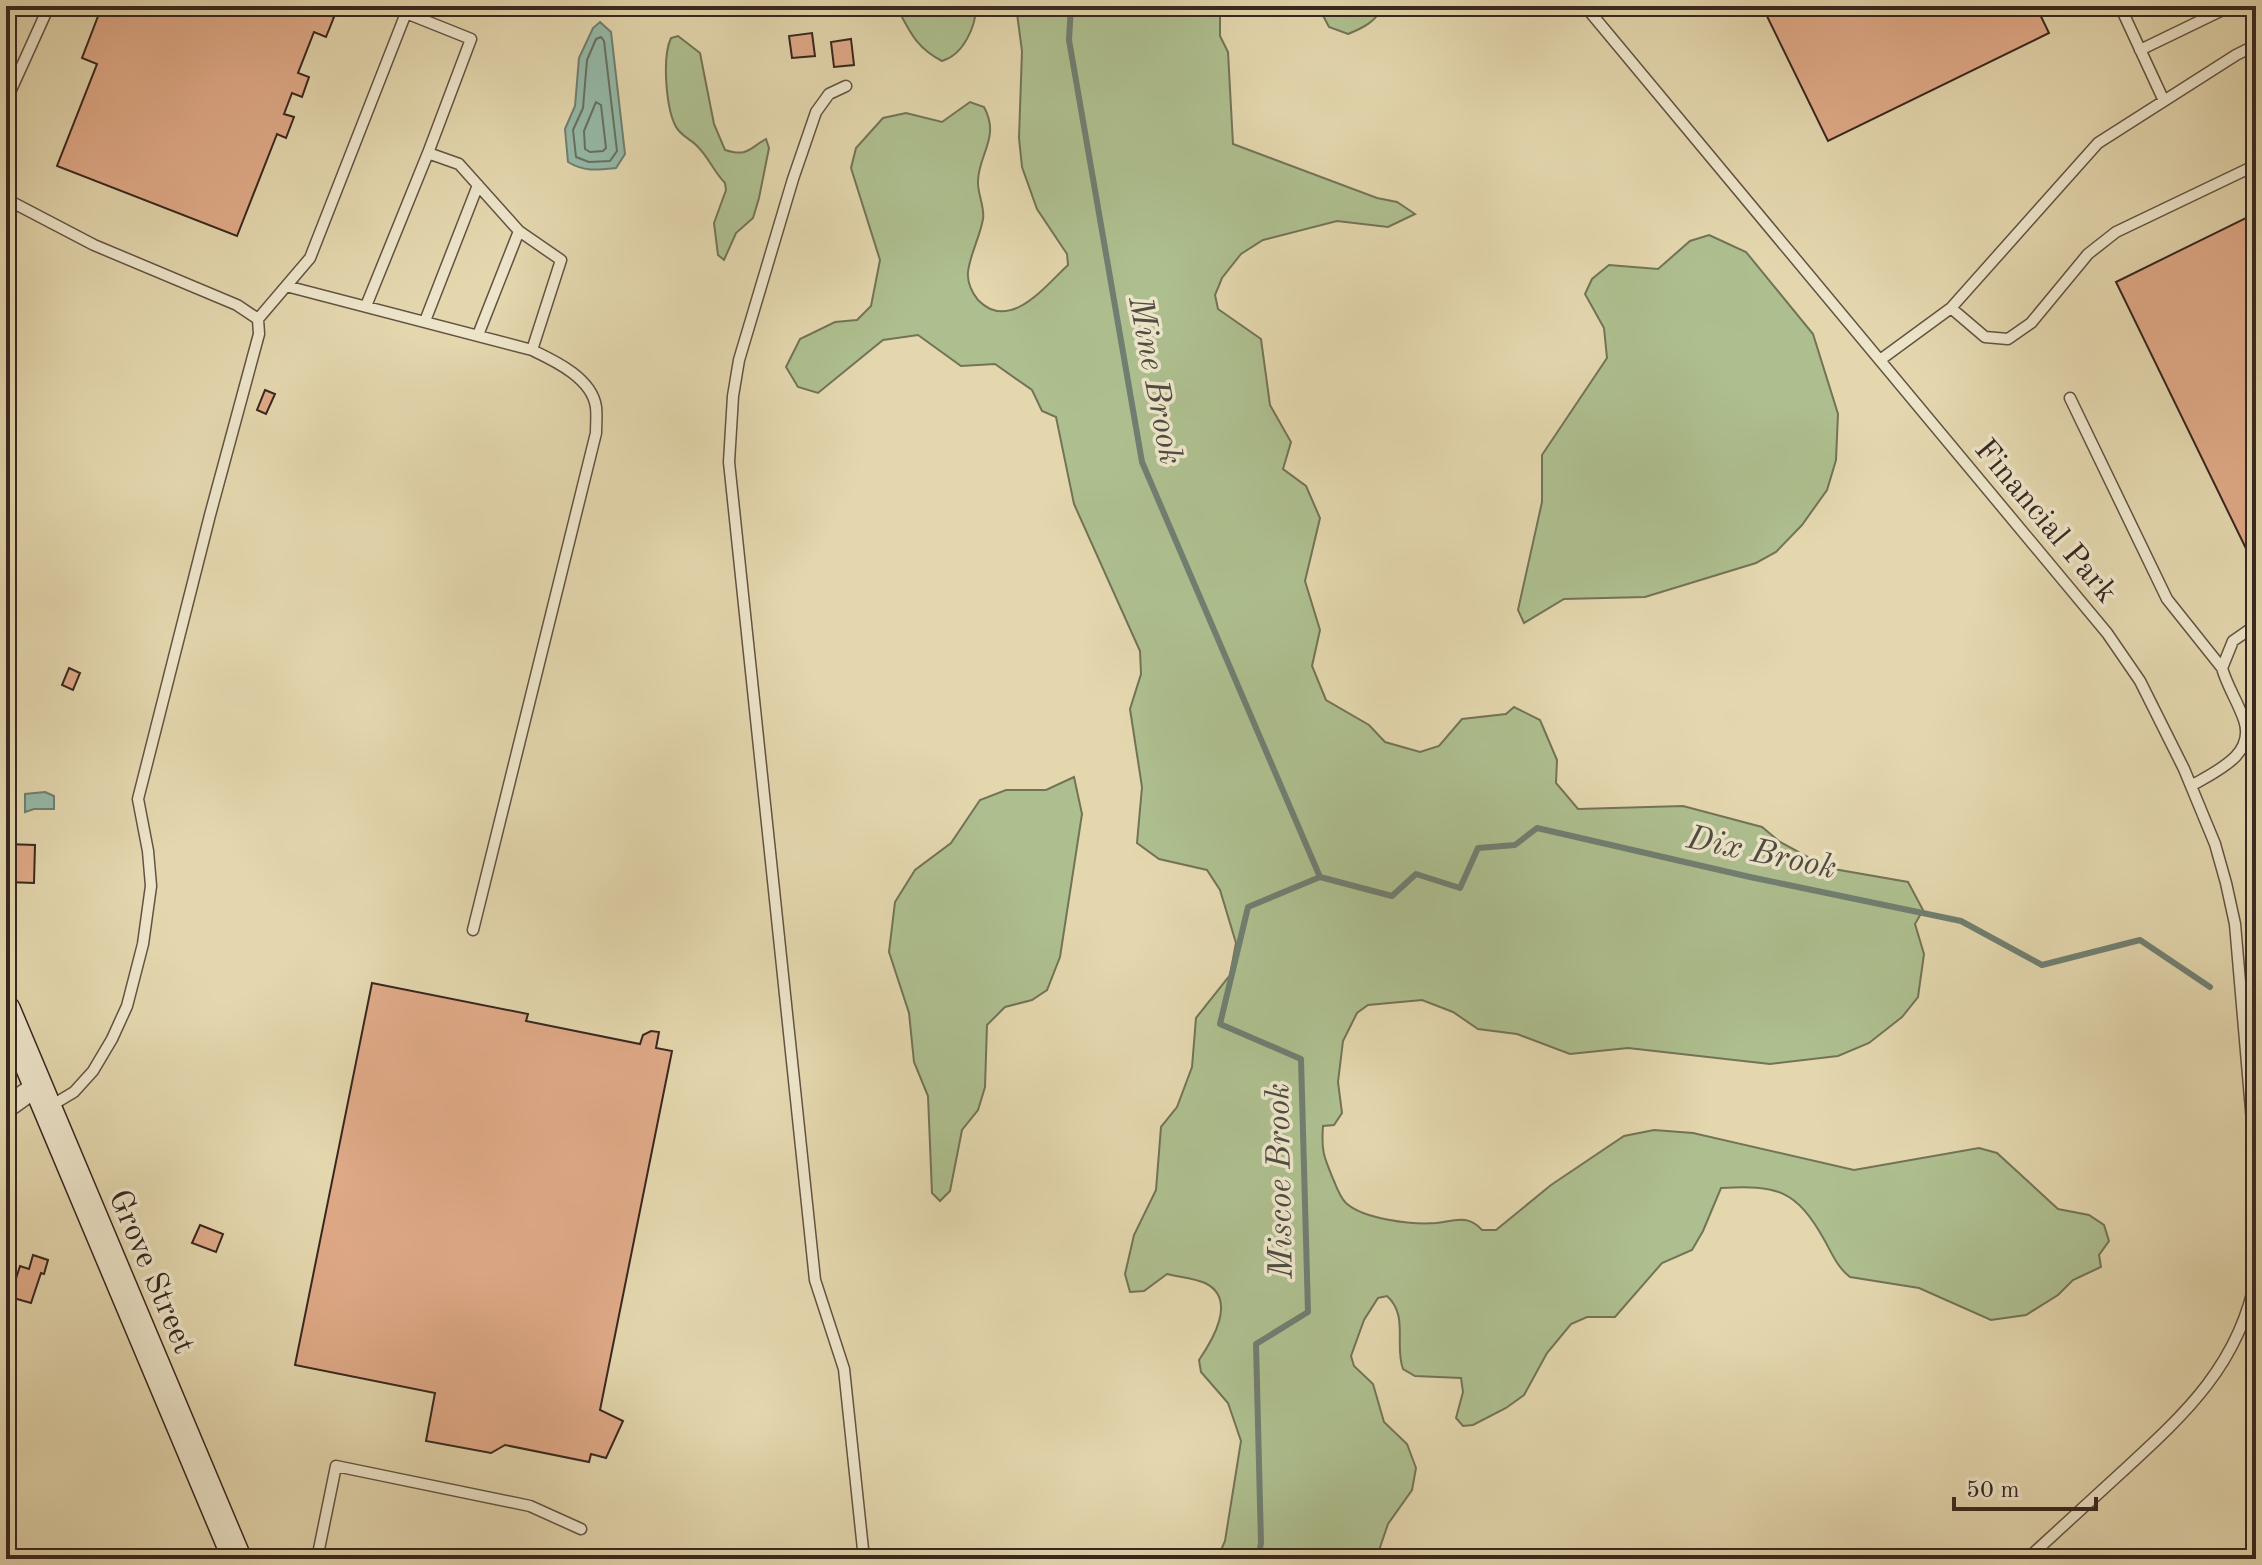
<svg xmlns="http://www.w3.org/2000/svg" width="2262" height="1565" viewBox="0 0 2262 1565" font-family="'Old Standard TT',serif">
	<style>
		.green { fill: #aebf8f; stroke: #737357; stroke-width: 2 }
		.water { fill: #95baa9; stroke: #707f72; stroke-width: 2 }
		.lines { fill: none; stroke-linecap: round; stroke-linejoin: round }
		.shore { stroke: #667064; stroke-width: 2 }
		.stream { stroke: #707f72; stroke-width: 6 }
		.building { fill: #e0aa88; stroke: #38271f; stroke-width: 2 }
		.lane-casing { stroke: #635343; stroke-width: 13 }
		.street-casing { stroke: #635343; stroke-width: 23 }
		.secondary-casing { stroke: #38271f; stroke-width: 31 }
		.lane { stroke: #ede5ca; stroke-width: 10 }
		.street { stroke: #ede5ca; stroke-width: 20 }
		.secondary { stroke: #ede5ca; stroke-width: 28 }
		.labels { text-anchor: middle; stroke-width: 7; stroke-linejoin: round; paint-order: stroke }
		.street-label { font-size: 32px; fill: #38271f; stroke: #ede5ca }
		.water-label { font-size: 34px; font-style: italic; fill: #4f4c42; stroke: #ede5ca }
	</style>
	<rect width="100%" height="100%" fill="#e4d7ae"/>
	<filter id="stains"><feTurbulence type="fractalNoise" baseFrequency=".0025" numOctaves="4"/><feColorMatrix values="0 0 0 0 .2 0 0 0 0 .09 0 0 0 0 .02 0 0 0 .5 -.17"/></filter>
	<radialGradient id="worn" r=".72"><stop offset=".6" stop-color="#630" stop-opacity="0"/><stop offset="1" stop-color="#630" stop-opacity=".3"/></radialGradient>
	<!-- green -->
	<path class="green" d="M 896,6 L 976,6 C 976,27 963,55 942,61 C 915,47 910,31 896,6 Z
		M 1016,6 L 1220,6 L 1220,36 L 1228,52 L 1233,144 L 1377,198 L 1397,202 L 1415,214 L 1388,227 L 1337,221 L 1263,240 L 1241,254 L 1222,278 L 1215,295 L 1218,309 L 1261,339 L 1270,405 L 1291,442 L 1283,469 L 1306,486 L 1320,518 L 1305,581 L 1320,630 L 1312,666 L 1326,700 L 1369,725 L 1385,742 L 1420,752 L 1439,746 L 1462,719 L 1506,714 L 1514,707 L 1540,720 L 1557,760 L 1556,783 L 1578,809 L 1683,806 L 1762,827 L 1780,842 L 1828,868 L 1908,882 L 1923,910 L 1915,924 L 1924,954 L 1918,997 L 1902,1017 L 1869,1043 L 1838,1056 L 1770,1064 L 1628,1048 L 1570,1054 L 1517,1034 L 1478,1029 L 1453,1012 L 1422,1000 L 1368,1005 L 1357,1013 L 1343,1041 L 1338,1082 L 1342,1113 L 1334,1125 L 1323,1126 C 1321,1152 1324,1157 1334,1181 C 1337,1188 1340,1197 1346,1203 C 1363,1219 1412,1225 1436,1223 C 1454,1221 1468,1214 1482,1230 L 1496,1230 L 1551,1185 L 1624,1136 L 1654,1130 L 1693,1133 L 1854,1170 L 1979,1148 L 1997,1153 L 2058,1209 L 2089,1215 L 2104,1225 L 2109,1241 L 2099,1255 L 2101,1267 L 2073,1280 L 2058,1295 L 2026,1315 L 1991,1320 L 1919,1288 L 1850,1277 C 1838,1268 1832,1254 1825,1241 C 1796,1189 1777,1185 1721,1188 L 1703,1231 L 1692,1250 L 1662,1263 L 1615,1317 L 1587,1317 L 1571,1324 L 1547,1353 L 1524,1395 L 1506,1408 L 1473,1425 L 1463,1426 L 1456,1418 L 1463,1392 L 1461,1378 L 1415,1376 L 1403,1369 C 1394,1345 1409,1316 1387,1296 L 1378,1298 L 1364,1320 L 1351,1356 L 1354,1366 L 1373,1384 L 1384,1422 L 1407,1444 L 1416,1468 L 1412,1490 L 1388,1524 L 1376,1559 L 1217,1559 L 1225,1541 L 1241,1441 L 1228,1403 L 1201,1372 L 1199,1360 C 1212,1341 1238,1299 1205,1283 C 1194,1278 1179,1277 1167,1274 L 1144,1291 L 1130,1292 L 1125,1274 L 1134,1235 L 1156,1190 L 1161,1127 L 1177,1107 L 1192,1067 L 1196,1018 L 1230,975 L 1236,943 L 1220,890 L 1207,870 L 1159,859 L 1137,843 L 1142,787 L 1130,709 L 1141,674 L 1140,651 L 1074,504 L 1056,417 L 1042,411 L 1032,390 L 995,364 L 961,366 L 918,335 L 883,340 L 818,393 L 798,387 L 786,367 L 800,339 L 835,322 L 857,320 L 871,306 L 880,260 L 851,168 L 856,148 L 883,118 L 906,113 L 942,122 L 970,102 L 984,107 C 1001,138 977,156 978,183 C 978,195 985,208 983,219 C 980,237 970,254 968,272 C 967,282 972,293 978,300 C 1010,333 1045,286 1068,265 L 1067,254 L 1037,209 L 1022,167 L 1019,138 L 1022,51 Z
		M 1318,6 L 1383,6 C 1377,21 1363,28 1348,34 L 1329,27 Z
		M 678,36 L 700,53 L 714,124 L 725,150 C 748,157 748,149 766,139 L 769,148 L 759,198 L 753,218 L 736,233 L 724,260 L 718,255 L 714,223 L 726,190 L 725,183 C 714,172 709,158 698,147 C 691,139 680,136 675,125 C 666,106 662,57 671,38 Z
		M 1709,235 L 1746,252 L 1813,334 L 1838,414 L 1836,460 L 1827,490 L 1802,525 L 1776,552 L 1756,563 L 1645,597 L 1564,599 L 1524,623 L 1518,610 L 1542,502 L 1542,455 L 1607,358 L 1604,328 L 1585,294 L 1592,279 L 1609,265 L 1658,269 L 1690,241 Z
		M 1074,777 L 1082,814 L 1060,957 L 1047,990 L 1032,1000 L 1005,1007 L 987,1025 L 985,1087 L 978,1110 L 962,1130 L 950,1191 L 940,1201 L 932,1193 L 928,1096 L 914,1062 L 909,1013 L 889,952 L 895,902 L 915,870 L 951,843 L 980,800 L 1006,790 L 1046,790 Z"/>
	<!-- water -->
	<path class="water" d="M 600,22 L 611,32 L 625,154 L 616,168 C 598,170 584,172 568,162 L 565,129 L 575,106 L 579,58 L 593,28 Z
		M 45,792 L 54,796 L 54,809 L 34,809 L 25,812 L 25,794 Z"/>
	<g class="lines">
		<!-- shore -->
		<path class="shore" d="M 601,37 L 604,41 L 617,151 L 610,161 L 589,162 L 576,157 L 573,130 L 583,108 L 587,60 L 596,39 Z
			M 596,102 L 601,105 L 606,148 L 603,151 L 590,152 L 585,149 L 584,131 Z"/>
		<!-- stream -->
		<path class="stream" d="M 1071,6 L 1069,40 L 1142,462 L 1320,877
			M 1320,877 L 1392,896 L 1416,874 L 1460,888 L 1478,848 L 1515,845 L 1537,828 L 1750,877 L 1961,921 L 2042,965 L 2140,940 L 2210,987
			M 1258,1559 L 1261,1543 L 1256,1344 L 1308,1312 L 1301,1059 L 1220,1024 L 1248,907 L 1320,877"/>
	</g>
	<!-- building -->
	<path class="building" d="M 102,6 L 325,6 L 323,12 L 334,17 L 326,37 L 314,32 L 298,73 L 309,77 L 302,97 L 292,93 L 284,114 L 294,117 L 286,138 L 277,134 L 237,236 L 57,166 L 97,64 L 82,58 Z
		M 1762,6 L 2036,6 L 2049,33 L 1828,141 Z
		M 812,33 L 815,56 L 792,58 L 789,36 Z
		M 851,39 L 854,65 L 834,67 L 831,42 Z
		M 2256,213 L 2256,569 L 2116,282 Z
		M 265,390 L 275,394 L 266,414 L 257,410 Z
		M 69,668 L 80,673 L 73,690 L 62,685 Z
		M 6,844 L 35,845 L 34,883 L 6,882 Z
		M 372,983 L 528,1014 L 526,1021 L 640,1044 L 643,1035 L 651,1031 L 659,1032 L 656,1048 L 672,1051 L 600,1410 L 623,1421 L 606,1458 L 591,1454 L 589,1462 L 505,1445 L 491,1453 L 426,1441 L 435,1393 L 295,1365 Z
		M 200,1225 L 223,1234 L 216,1252 L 192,1243 Z
		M 33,1255 L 48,1260 L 44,1274 L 41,1273 L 31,1303 L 10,1297 L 20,1266 L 29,1269 Z"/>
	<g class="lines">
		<defs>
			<path id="lane" d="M 1585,6 L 2107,633 L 2140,681 L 2184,769 L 2215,844 L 2226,883 L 2235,924 L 2256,1168
				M 2120,6 L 2164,101
				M 2140,50 L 2231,6
				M 846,86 L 829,94 L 816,112 L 793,179 L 739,360 L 733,396 L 729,462 L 815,1280 L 844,1369 L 864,1559
				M 6,101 L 49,6
				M 6,199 L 94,245 L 237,305 L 258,319 L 259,334 L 210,515 L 138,799 L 148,851 L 151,886 L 143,944 L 127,1006 L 112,1039 L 93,1071 L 74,1092 L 49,1107
				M 366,306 L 428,153
				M 1951,308 L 1985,337 L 2008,339 L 2031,323 L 2088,254 L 2116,232 L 2256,165
				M 258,319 L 310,258 L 406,13 L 471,39 L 428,153 L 459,164 L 519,231 L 561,260 L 532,350 L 286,286
				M 425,321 L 478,185
				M 478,335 L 519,231
				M 1880,360 L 1951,308 L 2098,143 L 2236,55 L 2256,45
				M 2070,398 L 2167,599 L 2222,668
				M 2191,786 C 2216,771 2256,755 2244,720 C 2238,702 2227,686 2222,668 L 2233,641 L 2256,625
				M 473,930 L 596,433 C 596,425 597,416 596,407 C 592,378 555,361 532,350
				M 317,1559 L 336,1466 L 530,1506 L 581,1529
				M 2027,1559 C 2059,1530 2091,1500 2123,1471 C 2185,1414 2240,1364 2256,1276"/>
			<path id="street" d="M 6,1108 L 38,1085"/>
			<path id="secondary" d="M 6,1010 L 237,1559"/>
		</defs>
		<!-- lane casing -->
		<use href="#lane" class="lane-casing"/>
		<!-- street casing -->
		<use href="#street" class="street-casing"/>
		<!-- secondary casing -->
		<use href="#secondary" class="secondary-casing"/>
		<!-- lane -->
		<use href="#lane" class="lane"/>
		<!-- street -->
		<use href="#street" class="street"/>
		<!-- secondary -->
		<use href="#secondary" class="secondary"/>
	</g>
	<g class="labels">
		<!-- street labels -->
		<g class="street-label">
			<text transform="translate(2047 520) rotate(50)" y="11">Financial Park</text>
			<text transform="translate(153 1271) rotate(67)" y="11">Grove Street</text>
		</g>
		<!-- water labels -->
		<g class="water-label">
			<text transform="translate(1157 380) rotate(79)" y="12">Mine Brook</text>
			<text transform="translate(1762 851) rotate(12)" y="12">Dix Brook</text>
			<text transform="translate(1278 1181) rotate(-91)" y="12">Miscoe Brook</text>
		</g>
	</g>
	<!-- margin -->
	<rect width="2262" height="1565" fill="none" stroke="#e4d7ae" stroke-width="32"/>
	<rect x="8" y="8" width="2246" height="1549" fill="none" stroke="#38271f" stroke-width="4"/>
	<rect x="16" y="16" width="2230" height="1533" fill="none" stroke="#38271f" stroke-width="2"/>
	<!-- scale -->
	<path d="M1954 1497v12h142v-12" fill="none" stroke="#38271f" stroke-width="4"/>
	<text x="1966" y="1497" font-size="24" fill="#38271f" stroke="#ede5ca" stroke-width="6" paint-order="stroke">50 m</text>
	<rect width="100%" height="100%" filter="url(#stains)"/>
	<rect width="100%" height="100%" fill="url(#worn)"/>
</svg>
